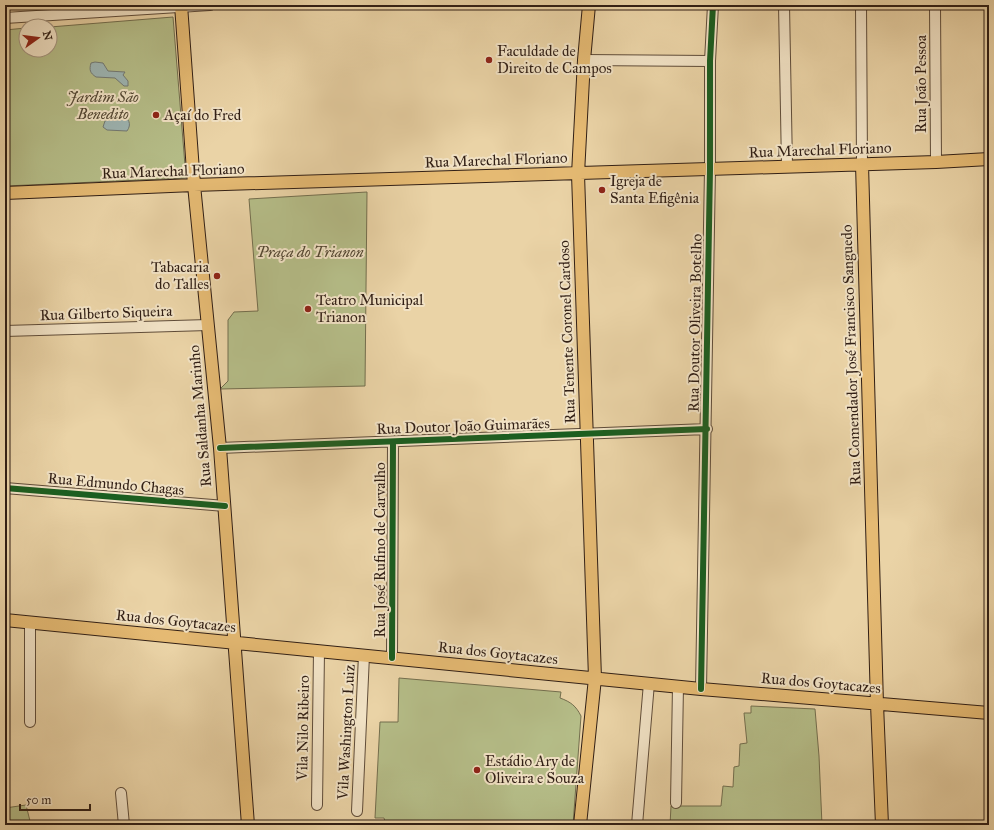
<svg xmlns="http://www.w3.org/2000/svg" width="994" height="830" viewBox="0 0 994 830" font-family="'IM FELL Great Primer',serif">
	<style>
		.green { fill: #b5bd88; stroke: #736e4e }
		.water { fill: #9db5b3; stroke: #727974 }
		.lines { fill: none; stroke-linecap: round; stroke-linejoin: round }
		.minor-casing { stroke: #5f4c39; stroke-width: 12 }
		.major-casing { stroke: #311f15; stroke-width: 14 }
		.minor { stroke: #f1e2c5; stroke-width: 10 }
		.major { stroke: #e5ba73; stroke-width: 12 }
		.cycleway-casing { stroke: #f1e2c5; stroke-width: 8 }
		.cycleway { stroke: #1b5e20; stroke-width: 6 }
		.poi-dot { fill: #8f2418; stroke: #f1e2c5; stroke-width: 1.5 }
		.labels { text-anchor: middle; stroke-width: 4; stroke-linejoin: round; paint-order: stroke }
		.poi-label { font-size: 15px; fill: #311f15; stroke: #f1e2c5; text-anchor: start }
		.street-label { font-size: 15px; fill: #311f15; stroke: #f1e2c5 }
		.park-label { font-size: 15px; font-style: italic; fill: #524632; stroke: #f1e2c5 }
	</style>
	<rect width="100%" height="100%" fill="#ead3a6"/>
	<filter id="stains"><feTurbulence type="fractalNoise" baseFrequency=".005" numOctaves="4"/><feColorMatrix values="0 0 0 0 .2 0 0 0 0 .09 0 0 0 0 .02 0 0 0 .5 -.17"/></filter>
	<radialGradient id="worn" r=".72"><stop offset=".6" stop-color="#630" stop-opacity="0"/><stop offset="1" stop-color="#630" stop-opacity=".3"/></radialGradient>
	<!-- green -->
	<path class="green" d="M 173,17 L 186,178 L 5,186 L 5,30 L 26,28 L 26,50 L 50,50 L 50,27 Z
		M 367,192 L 365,386 L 220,389 L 228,381 L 228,320 L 234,312 L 258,311 L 249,199 Z
		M 399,678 L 561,692 L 560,698 C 571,702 576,706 581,716 L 573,825 L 386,825 L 384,818 L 375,818 L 380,722 L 398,722 Z
		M 751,706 L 815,709 L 819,756 L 822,825 L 670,825 L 671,806 L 721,806 L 723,786 L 733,787 L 734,767 L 739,766 L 740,744 L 747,743 L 744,713 L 751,713 Z
		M 26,805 L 31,825 L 5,825 L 5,808 Z"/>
	<!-- water -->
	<path class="water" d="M 95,62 L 103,63 L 108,71 L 125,72 L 123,75 L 128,81 L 128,86 L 124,86 L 115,78 L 96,77 C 90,73 89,70 91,63 Z
		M 121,115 C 129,118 132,124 127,131 L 107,130 L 103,127 L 105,121 Z"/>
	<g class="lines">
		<defs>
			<path id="minor" d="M 784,5 L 787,166
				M 861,5 L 862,164
				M 935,5 L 936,162
				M 5,18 L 210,5
				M 584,60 L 710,61
				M 5,331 L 208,325
				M 220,448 L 707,429
				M 5,488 L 225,506
				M 392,658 L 393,442
				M 701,689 L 710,169 L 710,61 L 713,5
				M 30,722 L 30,623
				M 121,793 L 124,825
				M 676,803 L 678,686
				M 317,805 L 319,651
				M 357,811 L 364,655
				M 637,825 L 649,683"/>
			<path id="major" d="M 181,5 L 194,185 L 220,448 L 248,825
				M 862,164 L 877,704 L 882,825
				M 5,193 L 194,185 L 936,162 L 989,159
				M 5,620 L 701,689 L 989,713
				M 580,825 L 595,678 L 578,174 L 584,60 L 589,5"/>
		</defs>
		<!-- minor casing -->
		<use href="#minor" class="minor-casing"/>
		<!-- major casing -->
		<use href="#major" class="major-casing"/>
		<!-- minor -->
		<use href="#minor" class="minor"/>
		<!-- major -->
		<use href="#major" class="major"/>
		<defs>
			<path id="cycleway" d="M 220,448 L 707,429
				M 5,488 L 225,506
				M 392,658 L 393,442
				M 701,689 L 710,169 L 710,61 L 713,5"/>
		</defs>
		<!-- cycleway casing -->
		<use href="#cycleway" class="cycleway-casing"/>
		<!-- cycleway -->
		<use href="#cycleway" class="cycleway"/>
	</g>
	<!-- markers -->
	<g class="poi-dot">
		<circle cx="489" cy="60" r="4"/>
		<circle cx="156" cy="115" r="4"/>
		<circle cx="602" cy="190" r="4"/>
		<circle cx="217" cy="276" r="4"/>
		<circle cx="308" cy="309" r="4"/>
		<circle cx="477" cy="770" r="4"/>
	</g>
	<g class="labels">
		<!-- poi labels -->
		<g class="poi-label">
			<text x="497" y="56">Faculdade de<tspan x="497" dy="17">Direito de Campos</tspan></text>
			<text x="164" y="120">Açaí do Fred</text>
			<text x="610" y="186">Igreja de<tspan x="610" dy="17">Santa Efigênia</tspan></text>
			<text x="209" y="272" text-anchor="end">Tabacaria<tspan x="209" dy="17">do Talles</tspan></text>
			<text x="316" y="305">Teatro Municipal<tspan x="316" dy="17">Trianon</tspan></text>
			<text x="485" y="766">Estádio Ary de<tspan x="485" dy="17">Oliveira e Souza</tspan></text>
		</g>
		<!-- street labels -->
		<g class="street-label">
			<text transform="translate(921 84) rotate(-90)" y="5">Rua João Pessoa</text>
			<text transform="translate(820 150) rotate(-2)" y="5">Rua Marechal Floriano</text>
			<text transform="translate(496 160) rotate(-2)" y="5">Rua Marechal Floriano</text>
			<text transform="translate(173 171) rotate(-2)" y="5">Rua Marechal Floriano</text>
			<text transform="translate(106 313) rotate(-2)" y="5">Rua Gilberto Siqueira</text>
			<text transform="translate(695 323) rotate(-89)" y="5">Rua Doutor Oliveira Botelho</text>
			<text transform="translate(567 332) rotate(-92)" y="5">Rua Tenente Coronel Cardoso</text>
			<text transform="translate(851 355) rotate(-92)" y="5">Rua Comendador José Francisco Sanguedo</text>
			<text transform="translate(200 416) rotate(-95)" y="5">Rua Saldanha Marinho</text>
			<text transform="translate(463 426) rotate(-2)" y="5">Rua Doutor João Guimarães</text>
			<text transform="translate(116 484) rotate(5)" y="5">Rua Edmundo Chagas</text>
			<text transform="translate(380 550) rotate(-90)" y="5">Rua José Rufino de Carvalho</text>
			<text transform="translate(176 621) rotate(6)" y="5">Rua dos Goytacazes</text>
			<text transform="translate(498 653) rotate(6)" y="5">Rua dos Goytacazes</text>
			<text transform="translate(821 683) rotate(5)" y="5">Rua dos Goytacazes</text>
			<text transform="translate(303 728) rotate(-89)" y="5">Vila Nilo Ribeiro</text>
			<text transform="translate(346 732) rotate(-87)" y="5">Vila Washington Luiz</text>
		</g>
		<!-- park labels -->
		<g class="park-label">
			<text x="103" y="102">Jardim São<tspan x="103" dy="17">Benedito</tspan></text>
			<text x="310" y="257">Praça do Trianon</text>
		</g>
	</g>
	<!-- margin -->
	<rect width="994" height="830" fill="none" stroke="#ead3a6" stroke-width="20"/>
	<rect x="6" y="6" width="982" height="818" fill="none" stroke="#311f15" stroke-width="2"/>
	<rect x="10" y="10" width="974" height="810" fill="none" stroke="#311f15"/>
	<!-- north arrow -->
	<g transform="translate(38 38) rotate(76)"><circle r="19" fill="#f1e2c5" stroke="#a4947f"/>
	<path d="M0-3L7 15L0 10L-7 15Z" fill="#8f2418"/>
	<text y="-6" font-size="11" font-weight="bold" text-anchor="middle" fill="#311f15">N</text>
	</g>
	<!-- scale -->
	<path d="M20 804v6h70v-6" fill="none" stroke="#311f15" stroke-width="2"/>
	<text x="26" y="804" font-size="12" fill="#311f15" stroke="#f1e2c5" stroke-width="3" paint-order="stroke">50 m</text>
	<rect width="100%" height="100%" filter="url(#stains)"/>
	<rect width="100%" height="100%" fill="url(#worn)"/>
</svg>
